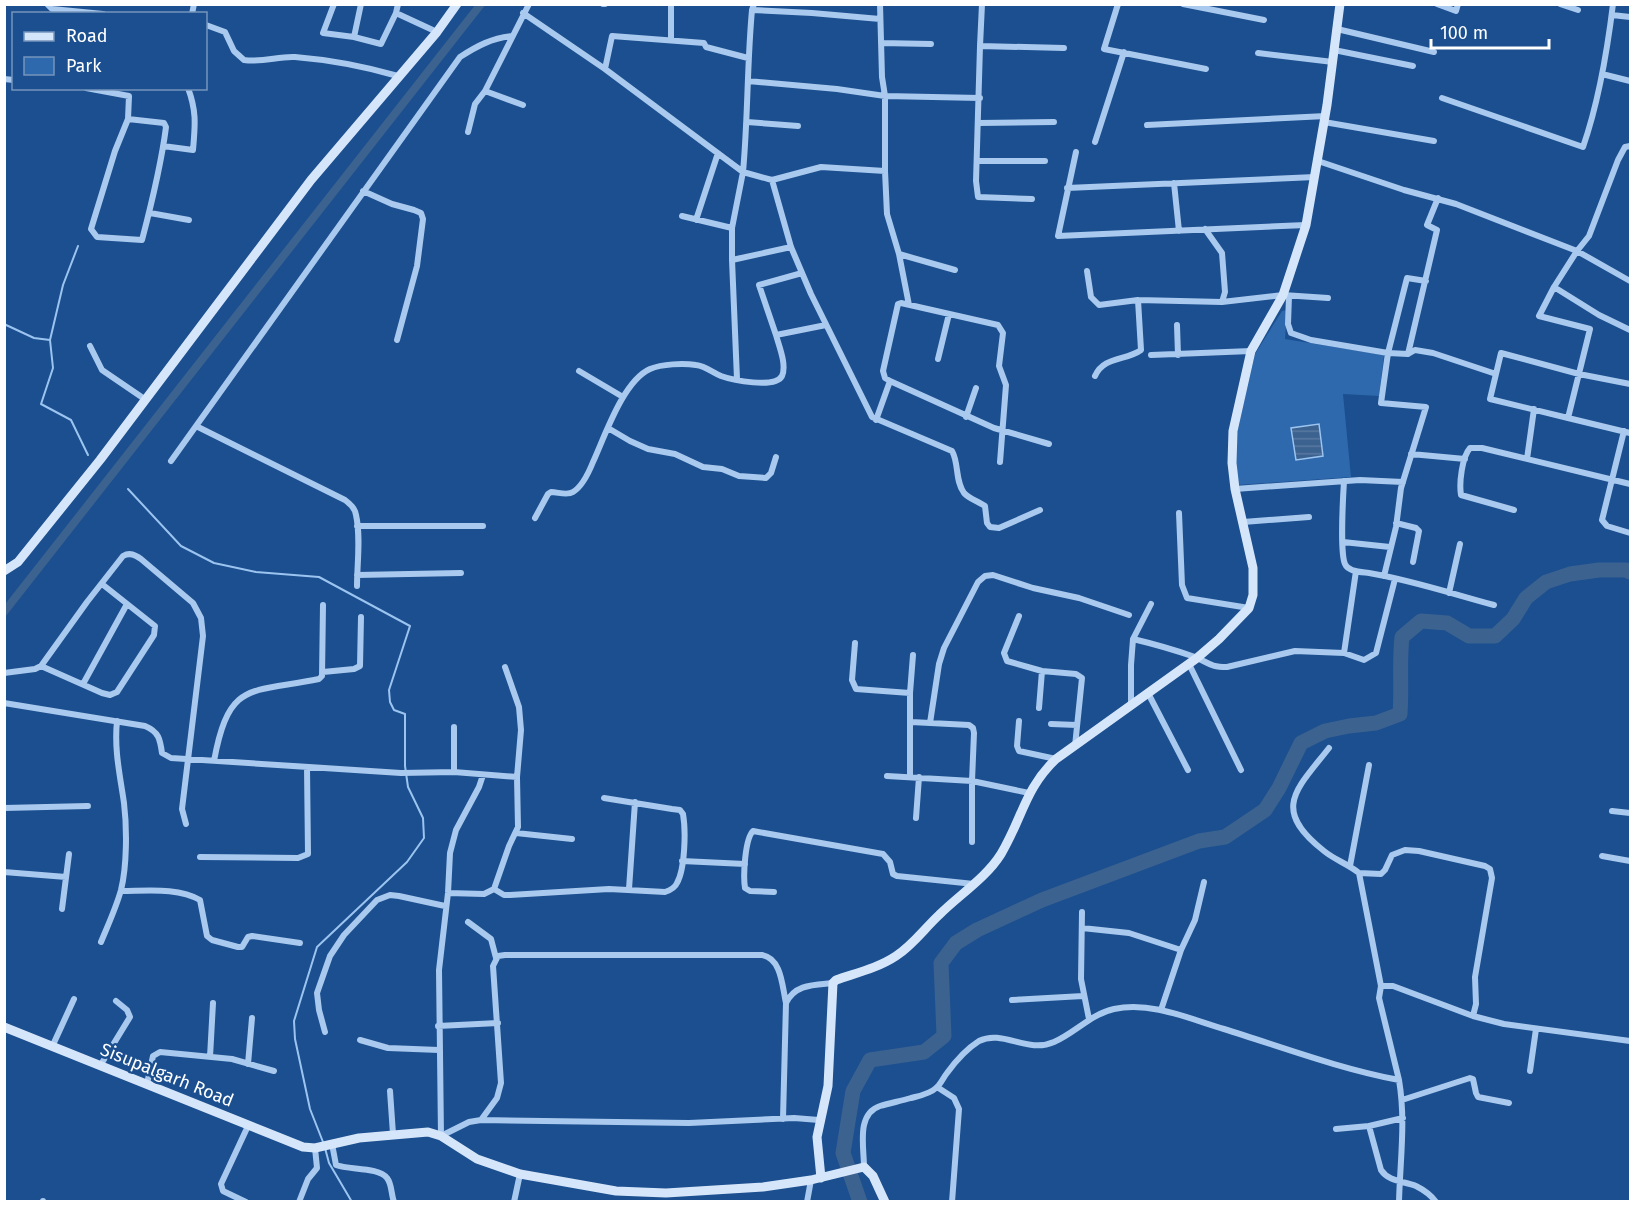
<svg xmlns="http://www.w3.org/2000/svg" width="1635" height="1206" viewBox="0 0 1635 1206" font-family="'Fira Sans',sans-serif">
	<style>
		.green { fill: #2e69ad }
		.water { fill: url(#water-rules); stroke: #9cc4f0; stroke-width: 1.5 }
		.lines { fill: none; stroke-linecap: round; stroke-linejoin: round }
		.stream { stroke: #9cc4f0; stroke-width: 2 }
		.canal { stroke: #3c6290; stroke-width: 8 }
		.river { stroke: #3c6290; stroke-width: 15 }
		.street { stroke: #a9c9ee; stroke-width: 6 }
		.secondary { stroke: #d6e6fa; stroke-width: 9 }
		.labels { text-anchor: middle; stroke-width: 5; stroke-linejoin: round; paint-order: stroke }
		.street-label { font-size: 18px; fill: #fff; stroke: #1b4f8f }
	</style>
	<defs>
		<pattern id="water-rules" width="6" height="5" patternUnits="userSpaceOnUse" patternTransform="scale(1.5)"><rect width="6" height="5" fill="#3c6290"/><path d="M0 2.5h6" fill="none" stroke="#597aa1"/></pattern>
	</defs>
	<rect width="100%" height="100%" fill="#1b4f8f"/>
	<!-- green -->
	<path class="green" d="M 1287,310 L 1285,339 L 1384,355 L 1379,396 L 1343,394 L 1351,477 L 1237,485 L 1235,442 L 1255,354 L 1282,311 Z"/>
	<!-- water -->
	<path class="water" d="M 1319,424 L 1323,456 L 1296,460 L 1291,428 Z"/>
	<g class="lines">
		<!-- stream -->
		<path class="stream" d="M 4,324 L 34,338 L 50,340 L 53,368 L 41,404 L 71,420 L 88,455
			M 50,340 L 63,285 L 78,246
			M 128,489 L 181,546 L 214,563 L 256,572 L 319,577 L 410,626 L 389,690 L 390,702 L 394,710 L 405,714 L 405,766 L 408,787 L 423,818 L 424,838 L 407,862 L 317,947 L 294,1021 L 295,1039 L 310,1109 L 323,1142
			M 325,1148 L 329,1163 L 352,1202"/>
		<!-- canal -->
		<path class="canal" d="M 4,612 L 481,4"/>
		<!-- river -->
		<path class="river" d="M 860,1202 L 843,1153 L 853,1091 L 870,1060 L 924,1052 L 944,1036 L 941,963 L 956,943 L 977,930 L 1042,900 L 1199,841 L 1225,837 L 1265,810 L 1279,788 L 1301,743 L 1325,731 L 1349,726 L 1376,723 L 1400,714 C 1402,688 1399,663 1402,637 L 1421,621 L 1447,623 L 1469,636 L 1495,636 L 1513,619 L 1526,598 L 1546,582 L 1570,574 L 1599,570 L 1626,570 L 1630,572"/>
		<!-- street -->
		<path class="street" d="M 47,4 L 52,9 L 103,14
			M 334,4 L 323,33 L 354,37
			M 361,4 L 354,37 L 381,44 L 396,13
			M 398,4 L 396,13 L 437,32
			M 603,4 L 605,4
			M 754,4 L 752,10 L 812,13 L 880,19
			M 880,4 L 882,77 L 885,96 L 885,171
			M 982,4 L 980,46 L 1064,48
			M 1118,4 L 1104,49 L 1206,69
			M 1183,4 L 1264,20
			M 1437,4 L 1456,11 L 1458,4
			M 1560,4 L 1578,10
			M 523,13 L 605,69 L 743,172 C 748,118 747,64 752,10
			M 192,14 L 194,4
			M 1612,15 L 1630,17
			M 206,25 L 225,32 L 234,51 L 244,60 C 263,63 278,56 295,57 C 332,60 363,66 398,76
			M 1337,29 L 1434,52
			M 671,40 L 671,4
			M 881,43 L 931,44
			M 980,46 L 976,181 L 978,197 L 1032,199
			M 1334,50 L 1413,66
			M 1258,53 L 1333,62
			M 605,69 L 612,36 L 704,43 L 706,47 L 748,58
			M 1602,74 L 1630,81
			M 4,79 L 14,80
			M 748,81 L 837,89 L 885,96 L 980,98
			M 86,88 L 129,96 L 128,119
			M 1442,98 L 1583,147 C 1599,101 1607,53 1613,4
			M 523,105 L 485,91 L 529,4
			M 128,119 L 164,123 L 166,127 C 161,166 152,202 142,240 L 97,237 L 91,229 L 115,151 Z
			M 747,122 L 798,126
			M 1324,122 L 1434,141
			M 979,123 L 1054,122
			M 1147,125 L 1326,116
			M 468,132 L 475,104 L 485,91
			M 1095,142 L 1124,52
			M 163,146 L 193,150 C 195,126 197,112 188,88
			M 1630,146 L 1625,147 L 1618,160 L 1589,236 L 1577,251 L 1554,287 L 1599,315 L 1630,330
			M 1076,152 L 1058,236 L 1306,225
			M 977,161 L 1045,161
			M 1318,161 L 1404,190 L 1456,204 L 1577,251 L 1630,281
			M 772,180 L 821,167 L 885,171 L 887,214 L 899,254 L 955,270
			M 1174,183 L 1179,231
			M 1067,188 L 1315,177
			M 363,191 L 392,204 L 414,210 L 421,213 L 423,219 L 417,266 L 397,340
			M 150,213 L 189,220
			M 682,216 L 732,228
			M 696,220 L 718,153
			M 1205,229 L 1222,253 L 1225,292 L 1222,302 L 1283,295 L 1328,298
			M 791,247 L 732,260 L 732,228 L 743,172 L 772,180 L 791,247 L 811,294 L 872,417 L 952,451 C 959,463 955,481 964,493 C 969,499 978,501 985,506 L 987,523 L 990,527 L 999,528 L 1040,510
			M 899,254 L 909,305
			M 732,260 L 737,379
			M 1087,271 L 1091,297 L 1099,305 L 1138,300 L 1222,302
			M 802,273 L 759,285 L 776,335 L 826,325
			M 1554,287 L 1539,316 L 1590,329 L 1568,418 L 1630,433
			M 1289,296 L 1288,324 L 1291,333 L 1311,340 L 1388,353 L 1407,278 L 1426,281
			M 1177,325 L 1178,355
			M 90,346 L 102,370 L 146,400
			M 1408,354 L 1437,230 L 1427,225 L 1438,198
			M 1151,355 L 1251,351
			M 938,359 L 949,314
			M 579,371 L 623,397
			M 1095,376 C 1104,356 1126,361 1141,350 L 1138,300
			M 890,381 L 885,378 L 883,371 L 898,304 L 901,303 L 998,325 L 1003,333 L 999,366 L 1006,385 L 1000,462
			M 966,417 L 976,388
			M 1568,418 L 1490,399 L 1501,353 L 1579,374 L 1630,384
			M 876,420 L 890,381 L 994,428 L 1049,444
			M 196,426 L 345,500 C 350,504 355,508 356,515 C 361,537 357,564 357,586
			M 608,428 L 630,441 L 648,449 L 675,454 L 703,467 L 722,469 L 739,476 L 766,478 L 771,473 L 776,457
			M 1624,431 L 1602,520 L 1607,526 L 1630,533
			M 1411,454 L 1465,459
			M 1527,459 L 1534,409
			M 171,461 L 460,57 C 477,46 492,38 512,36
			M 1344,481 C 1343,497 1340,553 1345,564 C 1348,572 1362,572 1369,573 C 1411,580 1453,594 1494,605
			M 1235,489 L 1360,480 L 1403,482
			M 1514,510 L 1461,495 C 1459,483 1462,457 1470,448 L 1482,448 L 1630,484
			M 1179,513 L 1182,585 L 1187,598 L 1249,608
			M 535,518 L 548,494 L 551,492 C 558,492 567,496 573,492 C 583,486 589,472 593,462 C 605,436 623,381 650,369 C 662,364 683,363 696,365 C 705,366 712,372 721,376 C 732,380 775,389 782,376 C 787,365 779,346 776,335
			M 1243,522 L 1309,517
			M 1396,523 L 1416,528 L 1419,531 L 1413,562
			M 357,526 L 483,526
			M 1343,542 L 1390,547
			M 357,575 L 461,573
			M 1384,576 L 1396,527 L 1401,488 L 1426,407 L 1381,403 L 1388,353 L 1408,354 L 1415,350 L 1433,353 L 1496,374
			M 1449,593 L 1460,544
			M 1019,616 L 1004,653 L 1007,661 L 1042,671 L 1076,674 L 1082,678 L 1075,746
			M 1133,639 C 1154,644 1175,650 1195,657 C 1209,663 1210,667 1227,667 L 1295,651 L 1344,653 L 1364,660 L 1376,653 L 1395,579
			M 855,643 L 852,680 L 856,689 L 910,693
			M 1344,653 L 1356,571
			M 1189,664 L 1241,770
			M 41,666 L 102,693 L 110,695 L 117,692 L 154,635 L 155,626 L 102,584
			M 323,672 L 354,669 L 360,666 L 361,617
			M 4,673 L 35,669 L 41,666 L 87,602 L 123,556 C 130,552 135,555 141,559 L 193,603 L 201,618 L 203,636 L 182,809 L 186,824
			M 83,684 L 127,604
			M 1148,693 L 1188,770
			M 4,703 L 145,726 C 159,732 160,739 162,753 L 171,758 L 401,773 L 454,772 L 517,777
			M 1131,705 L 1131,665 L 1133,639 L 1151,604
			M 1039,708 L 1042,671
			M 1019,721 L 1017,746 L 1019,751 L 1056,759
			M 911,722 L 969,725 L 973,728 L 974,733 L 972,781 L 1029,793
			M 930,723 L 939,664 L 944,648 L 978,582 L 985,576 L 993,575 L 1033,588 L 1079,598 L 1129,615
			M 1051,724 L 1077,725
			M 454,727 L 454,772
			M 1329,748 C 1297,789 1270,809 1324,851 C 1335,860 1348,864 1359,873 L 1381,986
			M 214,761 C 229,680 250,693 319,679 L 322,676 L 323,605
			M 483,775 L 479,787 L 456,830 L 450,853 L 448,893 L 439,970 L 441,1136 L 469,1122 L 481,1120 L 689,1123 L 794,1118 L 819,1120
			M 887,776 L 972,781 L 972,842
			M 910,777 L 910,693 L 913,655
			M 4,808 L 88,806
			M 1612,811 L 1630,813
			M 916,818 L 919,777
			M 516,833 L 572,839
			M 1602,856 L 1630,861
			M 200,857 L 298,858 L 308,854 L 307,767
			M 682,861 L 745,864
			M 1350,866 L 1369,765
			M 4,872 L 66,877
			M 1359,873 L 1381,874 L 1385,870 L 1392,855 L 1405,850 L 1419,851 L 1485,866 L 1490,869 L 1492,878 L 1475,977 L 1476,1004 L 1473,1016
			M 494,889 L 504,895 L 510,895 L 609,889 L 665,892 C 671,890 675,888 677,883 C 685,869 686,831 683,814 L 680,810 L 672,809 L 604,798
			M 629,889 L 635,802
			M 121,891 C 146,891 178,887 200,900 L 207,936 L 212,940 L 238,947 L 242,947 L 248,937 L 252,936 L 300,943
			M 774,892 L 750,891 L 745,888 C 743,875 745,839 753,831 L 883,854 L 890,862 L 893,874 L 897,876 L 974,884
			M 448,893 L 484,894 L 494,889 L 509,846 L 518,827 L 517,777 L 521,730 L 519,707 L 505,667
			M 62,909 L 69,854
			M 1082,912 L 1081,979 L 1089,1019
			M 468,922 L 491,939 L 496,958
			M 1082,928 L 1129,933 L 1181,950
			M 101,942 C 108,925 116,908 121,890 C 127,866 127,828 124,803 C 120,775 114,750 117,721
			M 1012,1000 L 1083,996
			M 1161,1010 L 1181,950 L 1195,920 L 1204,882
			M 438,1026 L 498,1023
			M 325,1032 L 319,1010 L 317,993 L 330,956 L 344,935 L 377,900 L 390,895 L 399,896 L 445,906
			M 360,1040 L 388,1048 L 439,1050
			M 52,1047 L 74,999
			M 210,1057 L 213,1003
			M 248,1064 L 252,1018
			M 100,1066 L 130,1017 L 127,1010 L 116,1001
			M 1530,1071 L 1536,1029
			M 147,1084 L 153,1056 L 160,1052 L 232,1059 L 274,1071
			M 937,1087 L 954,1098 L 959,1109 L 952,1202
			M 390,1091 L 393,1134
			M 1402,1100 L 1470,1078 L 1473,1079 L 1476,1093 L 1478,1097 L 1509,1103
			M 783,1119 L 786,1003 C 795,984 814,985 833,983
			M 481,1120 L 497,1098 L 501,1083 L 493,966 L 498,956 L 505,955 L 762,955 C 782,959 782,986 786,1003
			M 1369,1126 L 1381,1170 C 1389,1182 1404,1181 1416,1186 C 1424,1190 1431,1195 1436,1202
			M 1336,1129 L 1369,1126 L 1403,1118
			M 332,1144 L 336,1165 C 349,1170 379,1167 387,1178 C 392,1184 391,1194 394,1202
			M 864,1167 C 864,1147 856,1114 880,1106 C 890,1103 901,1101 911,1098 C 919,1096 930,1094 936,1088 C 941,1084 943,1078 947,1073 C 955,1062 968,1048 979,1041 C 1003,1029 1027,1054 1054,1042 C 1075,1033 1091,1014 1114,1009 C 1151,1001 1190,1019 1224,1029 C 1282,1047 1340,1069 1399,1080 L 1379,998 L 1381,986 L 1393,986 L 1473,1016 L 1504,1024 L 1630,1041
			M 43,1201 L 43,1202
			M 246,1202 L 223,1191 L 221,1184 L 248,1126
			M 299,1202 L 308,1179 L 317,1168 L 315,1148
			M 514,1202 L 520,1174
			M 807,1202 L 811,1180
			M 1399,1202 C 1400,1161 1406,1121 1399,1080"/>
		<!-- secondary -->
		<path class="secondary" d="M 4,571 L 18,562 L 100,460 L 311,180 L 437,32 L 457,4
			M 4,1027 L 303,1147 L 315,1148 L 359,1138 L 428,1132 L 441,1136 L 477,1159 L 520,1174 L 616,1191 L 666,1193 L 763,1187 L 811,1180 L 864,1167 L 873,1176 L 885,1202
			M 821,1178 L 817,1137 L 828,1086 L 833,983 L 836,980 C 856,973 878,968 896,956 C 913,945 924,929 939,915 C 959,895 986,878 1001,854 C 1022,819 1025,788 1056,759 L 1197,658 L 1219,639 L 1249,608 L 1253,595 L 1253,568 L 1235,489 L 1232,463 L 1233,431 L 1251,351 L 1283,295 L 1306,225 L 1327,105 L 1340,4"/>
	</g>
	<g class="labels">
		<!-- street labels -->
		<g class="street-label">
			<text transform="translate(167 1075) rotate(22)" y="6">Sisupalgarh Road</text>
		</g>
	</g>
	<!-- border -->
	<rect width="1635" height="1206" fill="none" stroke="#ffffff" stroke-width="12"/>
	<!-- legend -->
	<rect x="12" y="12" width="195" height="78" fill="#1b4f8f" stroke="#7695bc" stroke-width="1.5"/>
	<rect x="24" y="32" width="30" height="9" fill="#d6e6fa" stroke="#7695bc" stroke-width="1.5"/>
	<text x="66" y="42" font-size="18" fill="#ffffff">Road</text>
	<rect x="24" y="57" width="30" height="18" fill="#2e69ad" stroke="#7695bc" stroke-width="1.5"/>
	<text x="66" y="72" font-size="18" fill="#ffffff">Park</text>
	<!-- scale -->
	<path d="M1431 39v9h118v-9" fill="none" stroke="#ffffff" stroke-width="3"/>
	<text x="1440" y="39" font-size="18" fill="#ffffff" stroke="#1b4f8f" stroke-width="4.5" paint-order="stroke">100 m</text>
</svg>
